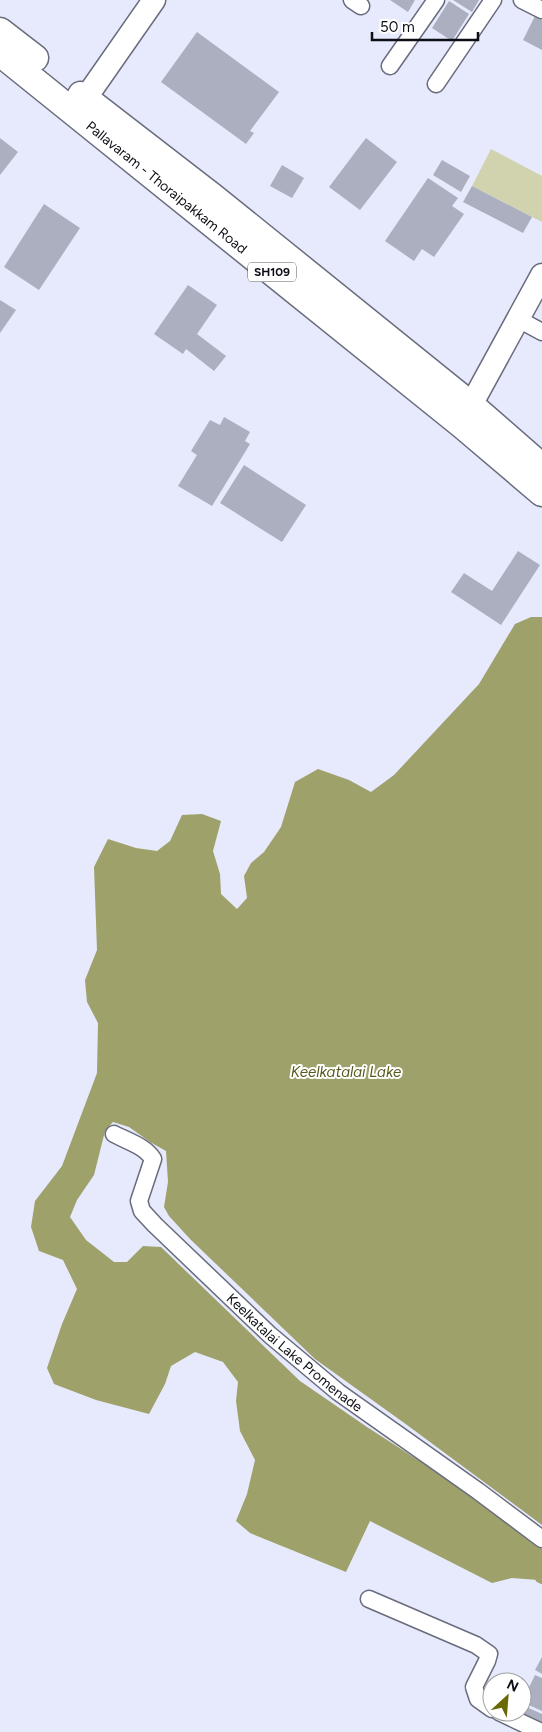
<svg xmlns="http://www.w3.org/2000/svg" width="542" height="1732" viewBox="0 0 542 1732" font-family="Figtree,sans-serif">
	<style>
		.green { fill: #d1d3ae }
		.water { fill: #9fa16b }
		.lines { fill: none; stroke-linecap: round; stroke-linejoin: round }
		.stream { stroke: #9fa16b; stroke-width: 4.5 }
		.building { fill: #abafc0 }
		.street-casing { stroke: #686c7c; stroke-width: 19 }
		.secondary-casing { stroke: #686c7c; stroke-width: 25 }
		.primary-casing { stroke: #686c7c; stroke-width: 29 }
		.street { stroke: #fff; stroke-width: 16 }
		.secondary { stroke: #fff; stroke-width: 22 }
		.primary { stroke: #fff; stroke-width: 26 }
		.labels { text-anchor: middle; stroke-width: 4; stroke-linejoin: round; paint-order: stroke }
		.shield { fill: #fff; stroke: #56575b; stroke-width: 1 }
		.shield-label { font-size: 12px; font-weight: bold; fill: #0d0f15 }
		.street-label { font-size: 14px; fill: #0d0f15; stroke: #fff }
		.water-label { font-size: 15px; font-style: italic; fill: #58591b; stroke: #fff }
	</style>
	<rect width="100%" height="100%" fill="#e6eafc"/>
	<!-- green -->
	<path class="green" d="M 491,149 L 542,176 L 542,222 L 472,186 Z"/>
	<!-- water -->
	<path class="water" d="M 531,617 L 542,617 L 542,1525 L 407,1425 L 315,1359 L 190,1239 L 169,1216 L 164,1207 L 168,1182 L 166,1151 L 150,1142 L 129,1127 L 113,1122 L 105,1131 L 94,1175 L 77,1200 L 70,1217 L 86,1240 L 114,1262 L 127,1262 L 143,1246 L 161,1247 L 300,1381 L 367,1427 L 463,1489 L 531,1538 L 542,1549 L 542,1579 L 538,1580 L 512,1578 L 492,1583 L 370,1521 L 346,1572 L 250,1533 L 236,1521 L 247,1494 L 255,1460 L 240,1431 L 236,1401 L 238,1382 L 223,1362 L 195,1352 L 171,1366 L 165,1384 L 149,1414 L 96,1400 L 54,1384 L 47,1368 L 62,1324 L 77,1289 L 63,1260 L 39,1251 L 31,1227 L 35,1201 L 62,1166 L 97,1073 L 98,1023 L 87,1002 L 85,980 L 97,950 L 94,867 L 108,839 L 136,848 L 157,851 L 170,841 L 182,815 L 202,814 L 221,821 L 213,851 L 220,874 L 221,894 L 237,909 L 247,898 L 244,876 L 251,863 L 264,852 L 281,827 L 295,782 L 318,769 L 349,780 L 371,792 L 394,775 L 479,684 L 515,624 Z"/>
	<g class="lines">
		<!-- stream -->
		<path class="stream" d="M 538,1580 L 542,1582"/>
	</g>
	<!-- building -->
	<path class="building" d="M 390,0 L 415,0 L 408,12 Z
		M 453,0 L 479,0 L 472,12 Z
		M 449,1 L 469,14 L 452,41 L 432,28 Z
		M 535,16 L 542,20 L 542,50 L 523,40 Z
		M 197,32 L 279,92 L 250,131 L 254,133 L 246,144 L 161,82 Z
		M 0,138 L 18,152 L 0,175 Z
		M 366,138 L 397,162 L 360,210 L 329,187 Z
		M 442,160 L 470,176 L 461,192 L 433,175 Z
		M 282,165 L 304,178 L 292,198 L 270,186 Z
		M 428,178 L 458,198 L 452,206 L 464,214 L 434,257 L 422,249 L 414,261 L 385,241 Z
		M 472,186 L 532,217 L 523,233 L 463,202 Z
		M 44,204 L 80,228 L 39,290 L 4,267 Z
		M 188,285 L 217,305 L 197,334 L 226,356 L 214,371 L 186,349 L 183,354 L 154,334 Z
		M 0,300 L 16,310 L 0,333 Z
		M 224,417 L 250,432 L 245,441 L 250,444 L 212,506 L 178,486 L 197,455 L 191,451 L 210,420 L 220,425 Z
		M 244,465 L 306,505 L 282,542 L 220,503 Z
		M 518,551 L 540,565 L 501,625 L 451,592 L 464,573 L 492,591 Z
		M 542,1657 L 542,1674 L 535,1670 Z
		M 535,1675 L 542,1678 L 542,1711 L 522,1702 Z
		M 522,1705 L 542,1714 L 542,1731 L 515,1718 L 518,1712 L 522,1712 Z"/>
	<g class="lines">
		<defs>
			<g id="street">
				<path d="M 352,0 L 361,6"/>
				<path d="M 522,0 L 542,10"/>
				<path d="M 390,66 L 436,0"/>
				<path d="M 436,84 L 493,0"/>
				<path d="M 518,319 L 542,332"/>
				<path id="s1" d="M 114,1134 C 127,1141 145,1146 153,1159 L 139,1201 L 142,1211 L 155,1225 L 270,1335 L 338,1392 L 478,1491 L 542,1539"/>
				<path d="M 369,1599 L 476,1645 L 489,1654 L 487,1661 L 474,1687 L 478,1699 L 492,1709"/>
				<path d="M 499,1712 L 541,1732"/>
			</g>
			<path id="secondary" d="M 74,111 L 85,99 L 154,0
				M 471,405 L 542,275"/>
			<g id="primary">
				<path d="M 0,31 L 35,58"/>
				<path id="s2" d="M 0,53 L 462,425 L 542,493"/>
				<path d="M 81,95 L 213,197 L 471,405 L 542,467"/>
			</g>
		</defs>
		<!-- street casing -->
		<use href="#street" class="street-casing"/>
		<!-- secondary casing -->
		<use href="#secondary" class="secondary-casing"/>
		<!-- primary casing -->
		<use href="#primary" class="primary-casing"/>
		<!-- street -->
		<use href="#street" class="street"/>
		<!-- secondary -->
		<use href="#secondary" class="secondary"/>
		<!-- primary -->
		<use href="#primary" class="primary"/>
	</g>
	<g class="labels">
		<!-- shield labels -->
		<rect class="shield" x="248" y="262.5" width="48" height="19" rx="4"/>
		<g class="shield-label">
			<text x="272" y="276">SH109</text>
		</g>
		<!-- street labels -->
		<g class="street-label">
			<text dy="5" stroke="none"><textPath href="#s2" startOffset="214">Pallavaram - Thoraipakkam Road</textPath></text>
			<text dy="5" stroke="none"><textPath href="#s1" startOffset="310">Keelkatalai Lake Promenade</textPath></text>
		</g>
		<!-- water labels -->
		<g class="water-label">
			<text x="346" y="1077">Keelkatalai Lake</text>
		</g>
	</g>
	<!-- north arrow -->
	<g transform="translate(507 1697) rotate(26)"><circle r="24" fill="#ffffff" stroke="#9e9fa1"/>
	<path d="M0-4L9 19L0 12L-9 19Z" fill="#696a06"/>
	<text y="-8" font-size="14" font-weight="bold" text-anchor="middle" fill="#0d0f15">N</text>
	</g>
	<!-- scale -->
	<path d="M372 32v8h106v-8" fill="none" stroke="#0d0f15" stroke-width="2.5"/>
	<text x="380" y="32" font-size="15" fill="#0d0f15" stroke="#ffffff" stroke-width="4" paint-order="stroke">50 m</text>
</svg>
